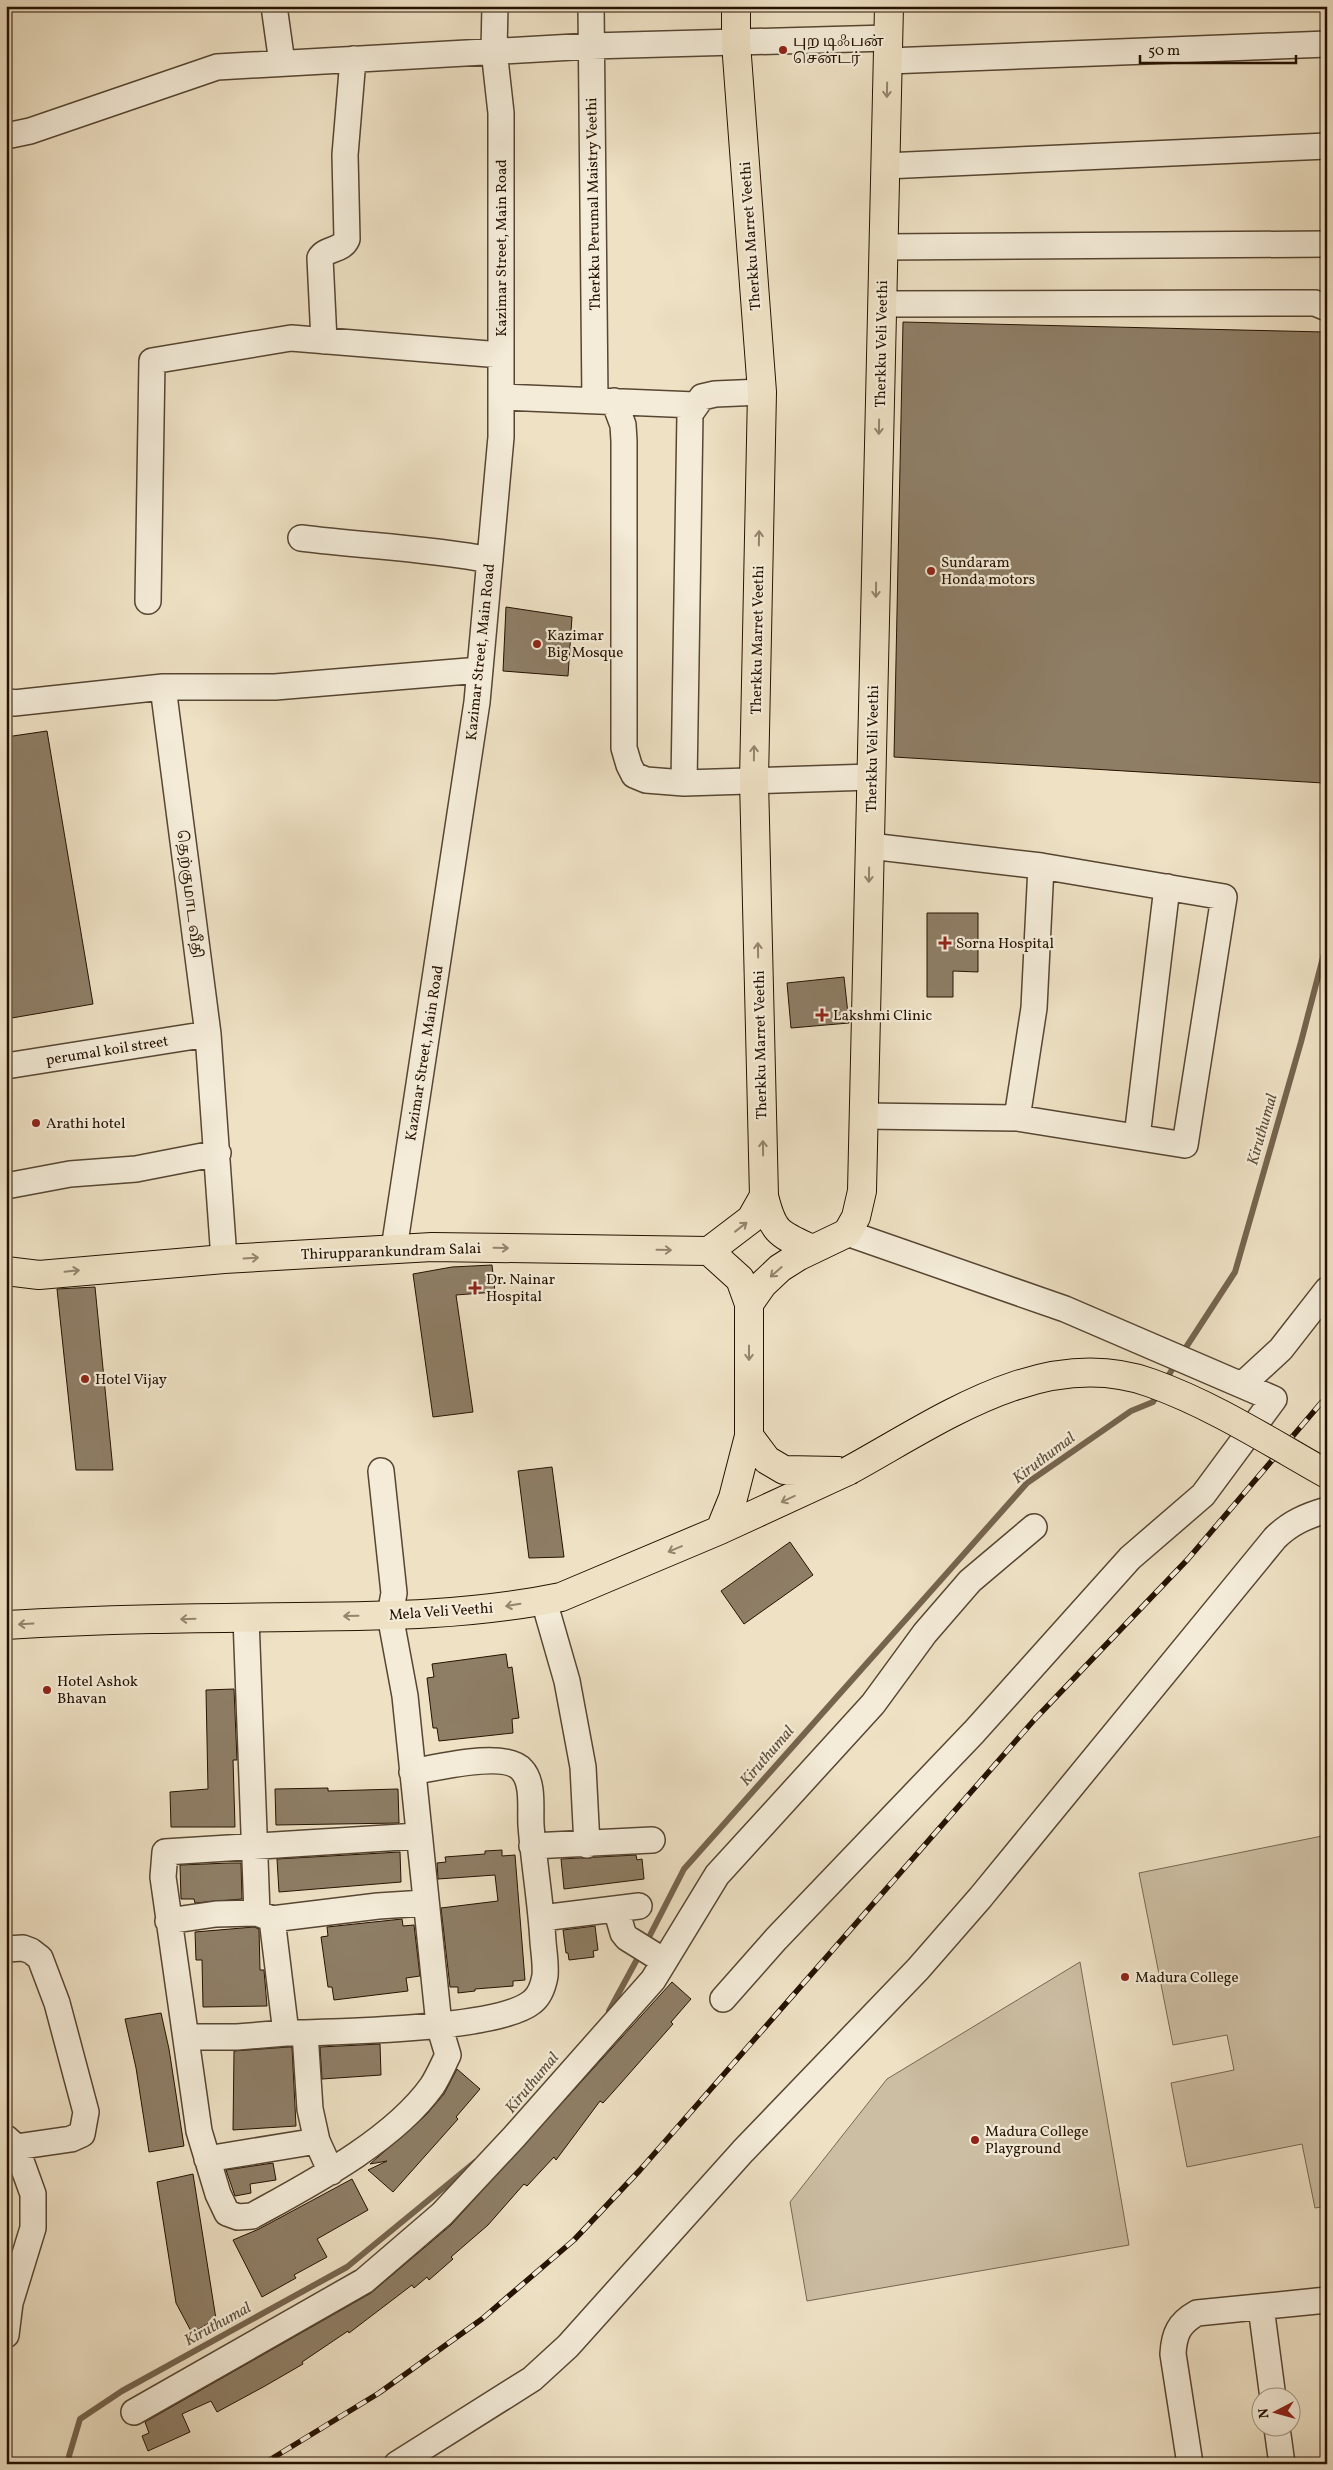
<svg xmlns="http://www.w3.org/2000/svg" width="1333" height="2470" viewBox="0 0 1333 2470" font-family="Vollkorn,'Noto Serif Tamil',serif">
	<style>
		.park { fill: #ccbea3; stroke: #786852 }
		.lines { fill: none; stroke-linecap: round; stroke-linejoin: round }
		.stream { stroke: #75644e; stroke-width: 6 }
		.building { fill: #8e7e66; stroke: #251201 }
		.minor-casing { stroke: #574632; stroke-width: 28 }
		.major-casing { stroke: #251201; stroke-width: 30 }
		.minor { stroke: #f4ecd9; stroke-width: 25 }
		.major { stroke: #eee1c4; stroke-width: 28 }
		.rail-casing { stroke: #251201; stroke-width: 5.5 }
		.rail { stroke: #f4ecd9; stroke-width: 4; stroke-dasharray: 11; stroke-linecap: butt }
		.major-bridge-casing { stroke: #251201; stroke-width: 30; stroke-linecap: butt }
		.major-bridge { stroke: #eee1c4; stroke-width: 28 }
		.oneway { stroke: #94846c }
		.poi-dot { fill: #8f2418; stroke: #f4ecd9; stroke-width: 2 }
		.labels { text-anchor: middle; stroke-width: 4.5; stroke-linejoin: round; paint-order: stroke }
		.poi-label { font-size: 15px; fill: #251201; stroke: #f4ecd9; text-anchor: start }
		.street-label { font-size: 15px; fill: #251201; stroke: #f4ecd9 }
		.water-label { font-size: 16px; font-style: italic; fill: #61503b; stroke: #f4ecd9 }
	</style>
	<rect width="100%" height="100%" fill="#eee1c4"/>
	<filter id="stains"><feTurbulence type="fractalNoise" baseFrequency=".004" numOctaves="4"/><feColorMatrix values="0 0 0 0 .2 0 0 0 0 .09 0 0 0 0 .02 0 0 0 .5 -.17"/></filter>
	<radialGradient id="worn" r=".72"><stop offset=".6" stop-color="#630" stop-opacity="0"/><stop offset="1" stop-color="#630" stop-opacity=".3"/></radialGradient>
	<!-- park -->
	<path class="park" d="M 1327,1835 L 1327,2206 L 1315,2208 L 1302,2144 L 1187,2167 L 1171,2083 L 1234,2070 L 1227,2035 L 1173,2045 L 1139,1873 Z
		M 1080,1962 L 1129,2245 L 807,2301 L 790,2202 L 887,2079 Z"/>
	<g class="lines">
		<!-- stream -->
		<path class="stream" d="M 1181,1355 L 1235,1272 L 1301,1042 L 1327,942
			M 1164,1383 L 1176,1363
			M 646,1943 L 684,1869 L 1027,1483 L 1131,1411 L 1153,1402 L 1158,1393
			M 609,2011 L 641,1952
			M 70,2464 L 69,2456 L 80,2419 L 122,2391 L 347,2267 L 475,2162"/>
	</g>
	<!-- building -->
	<path class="building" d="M 903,322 L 1324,332 L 1323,783 L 894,757 Z
		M 506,607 L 572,617 L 568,676 L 503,671 Z
		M 47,731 L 93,1004 L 6,1019 L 6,737 Z
		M 927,913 L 978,913 L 978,972 L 953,971 L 953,997 L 927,997 Z
		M 844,977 L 849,1023 L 791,1028 L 787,983 Z
		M 492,1265 L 495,1292 L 456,1295 L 473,1412 L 433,1417 L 413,1274 L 452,1267 Z
		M 95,1287 L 113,1470 L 76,1470 L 57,1289 Z
		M 552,1467 L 564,1557 L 529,1558 L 518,1471 Z
		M 790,1542 L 813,1575 L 744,1624 L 721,1591 Z
		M 506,1654 L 508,1668 L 512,1667 L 519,1718 L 512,1719 L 513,1733 L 439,1741 L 437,1728 L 433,1728 L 427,1678 L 434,1677 L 432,1664 Z
		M 234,1689 L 237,1760 L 233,1760 L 235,1827 L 171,1827 L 170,1792 L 208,1789 L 206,1690 Z
		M 328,1788 L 328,1791 L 398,1789 L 399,1823 L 276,1825 L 275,1789 Z
		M 502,1850 L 502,1856 L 515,1855 L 525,1980 L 513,1981 L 513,1986 L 475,1989 L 475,1991 L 458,1993 L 458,1987 L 450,1987 L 441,1908 L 498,1901 L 495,1875 L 438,1879 L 437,1863 L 446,1862 L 445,1857 L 485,1854 L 485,1851 Z
		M 400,1852 L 401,1882 L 279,1892 L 277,1859 Z
		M 636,1855 L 637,1860 L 642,1859 L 644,1879 L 564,1889 L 561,1859 Z
		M 230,1863 L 241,1863 L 242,1899 L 195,1903 L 194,1899 L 181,1899 L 180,1865 Z
		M 402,1919 L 403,1926 L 414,1925 L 420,1976 L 406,1978 L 408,1991 L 334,2000 L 332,1987 L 328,1987 L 321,1937 L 328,1936 L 327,1927 Z
		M 595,1926 L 598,1950 L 593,1951 L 594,1957 L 569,1960 L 568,1953 L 566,1953 L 563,1930 Z
		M 254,1927 L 259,1929 L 260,1970 L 264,1970 L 267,2006 L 203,2007 L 202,1960 L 196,1960 L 195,1932 Z
		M 672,1982 L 691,1999 L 671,2022 L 673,2024 L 613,2092 L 603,2103 L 600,2101 L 556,2160 L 554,2157 L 527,2186 L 524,2184 L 488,2225 L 451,2257 L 453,2259 L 429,2280 L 427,2277 L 414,2288 L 412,2285 L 349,2333 L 348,2331 L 302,2362 L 303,2364 L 265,2386 L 217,2412 L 211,2401 L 182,2414 L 190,2432 L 148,2451 L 142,2436 L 149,2433 L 145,2422 L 371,2293 L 451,2225 Z
		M 161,2013 L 169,2049 L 184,2146 L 149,2152 L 136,2068 L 125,2019 Z
		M 380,2044 L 381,2075 L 322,2079 L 320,2047 Z
		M 289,2047 L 292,2047 L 296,2126 L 233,2130 L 234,2051 Z
		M 457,2069 L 480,2089 L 456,2117 L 458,2119 L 393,2192 L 368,2170 L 387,2161 L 370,2164 L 426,2115 L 444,2094 Z
		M 273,2163 L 276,2180 L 250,2184 L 251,2193 L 235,2196 L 226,2170 Z
		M 193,2174 L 216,2319 L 192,2333 L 176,2303 L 157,2182 Z
		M 352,2179 L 368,2210 L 317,2239 L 327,2257 L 294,2275 L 296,2278 L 262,2297 L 233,2240 L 259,2229 Z"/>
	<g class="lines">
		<defs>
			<path id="minor" d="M 274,6 L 282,63
				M 591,6 L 595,401
				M 888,61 L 1327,44
				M 6,136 L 30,131 L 217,67 L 591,46 L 888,38
				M 885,166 L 1327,146
				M 884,247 L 1327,244
				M 882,304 L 1315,303 L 1327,308
				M 324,341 L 320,258 C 326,248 342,251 347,239 L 345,155 L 353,59
				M 501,397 L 695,405
				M 614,401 L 623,425 L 624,441 L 624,748 L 629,765 L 634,775 L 646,780 L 684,783 L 871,777
				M 301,538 C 364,546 427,548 490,560
				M 148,601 L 152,361 L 291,338 L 501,355
				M 163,687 L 275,687 L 480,670
				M 6,701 L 14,703 L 163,687 L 208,1034 L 224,1259
				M 684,783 L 690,414 L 702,397 L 715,394 L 762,392
				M 6,1066 L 208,1034
				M 864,1116 L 1017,1118 L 1034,1008 L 1041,866 L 870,846
				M 1017,1118 L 1185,1145 L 1224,897 L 1041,866
				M 1137,1137 L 1167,887
				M 6,1186 L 70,1174 L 136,1169 L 218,1153
				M 394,1249 L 477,702 L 501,437 L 501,113 L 494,50 L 495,6
				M 1242,1385 L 1281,1349 L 1327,1290
				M 381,1471 L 394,1593 L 390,1615 L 405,1696 L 439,2025 L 448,2055 C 443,2065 438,2077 432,2086 C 393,2141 310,2184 252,2216 L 238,2217 L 227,2213 L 218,2194 L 199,2131 L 163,1877 L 165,1852 L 418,1836
				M 544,1601 L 567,1681 L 583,1767 L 587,1845
				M 246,1618 L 257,1913 L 272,1919 L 286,2033 L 305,2033 L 310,2109 L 317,2141 L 331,2172
				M 532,1846 L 652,1840
				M 616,1909 L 623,1933 L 627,1938 L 664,1961
				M 542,1918 L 639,1906
				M 272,1919 L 378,1906 L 425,1903
				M 168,1921 L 216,1914 L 257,1913
				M 6,1949 L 23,1948 L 31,1951 L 40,1958 L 57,2003 L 86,2112 L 82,2134 L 71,2139 L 16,2147
				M 723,1999 L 776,1939 L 974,1732 L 1130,1558 L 1203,1495 L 1274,1399 L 1065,1309 L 847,1233
				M 305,2033 C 351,2031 499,2029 532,2002 C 540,1996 543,1987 545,1976 C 546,1965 544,1953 543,1942 C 541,1903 534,1865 531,1825 C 530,1809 534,1783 522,1770 C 505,1750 436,1768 412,1772
				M 186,2037 L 237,2037 L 286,2033
				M 6,2138 L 16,2147 L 33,2194 L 33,2228 L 10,2303 L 6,2335
				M 207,2159 L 317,2141
				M 1261,2307 L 1273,2398
				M 134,2412 L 364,2281 L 442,2214 L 514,2137 L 653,1980 L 717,1875 L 873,1704 L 925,1633 L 970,1581 L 1034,1527
				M 1277,2428 L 1282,2464
				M 397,2464 L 532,2379 L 568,2346 L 743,2151 L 918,1969 L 980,1898 L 1275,1538 C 1290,1523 1306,1516 1327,1510
				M 1190,2464 L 1173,2354 C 1174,2334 1179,2323 1197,2313 L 1327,2300"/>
			<path id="major" d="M 764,1196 C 773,1233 779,1234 812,1249
				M 709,1251 L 751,1219 L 764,1196 L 754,780 L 762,392 L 736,43 L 736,6
				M 6,1271 L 39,1275 L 224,1259 L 432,1247 L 709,1251 L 740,1279 L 749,1304
				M 749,1436 L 767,1460 L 784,1470 L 838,1471
				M 720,1530 L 733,1498 L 749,1436 L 749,1304 L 763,1284 L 780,1268 L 799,1256 L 847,1233 L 856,1217 L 862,1191 L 889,6
				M 6,1625 C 103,1619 200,1618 297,1617 C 386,1616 474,1615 561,1597 L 720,1530 L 848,1471"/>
		</defs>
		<!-- minor casing -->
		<use href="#minor" class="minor-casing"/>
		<!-- major casing -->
		<use href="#major" class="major-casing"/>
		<!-- minor -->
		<use href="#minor" class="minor"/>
		<!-- major -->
		<use href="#major" class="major"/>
		<defs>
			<path id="rail" d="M 263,2464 L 379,2393 L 482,2319 L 574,2240 L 640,2170 L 1035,1719 L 1188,1559 L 1327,1396"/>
		</defs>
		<!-- rail casing -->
		<use href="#rail" class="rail-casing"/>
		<!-- rail -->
		<use href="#rail" class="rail"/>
		<defs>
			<path id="major-bridge" d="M 848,1471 C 938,1422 1043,1344 1151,1383 C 1213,1405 1270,1442 1327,1474"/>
		</defs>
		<!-- major-bridge casing -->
		<use href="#major-bridge" class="major-bridge-casing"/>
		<!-- major-bridge -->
		<use href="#major-bridge" class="major-bridge"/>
	</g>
	<!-- one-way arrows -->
	<defs><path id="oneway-shaft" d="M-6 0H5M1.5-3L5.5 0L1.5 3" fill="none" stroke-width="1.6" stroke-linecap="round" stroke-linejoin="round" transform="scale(1.25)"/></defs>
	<g class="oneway">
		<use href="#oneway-shaft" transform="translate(887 90) rotate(91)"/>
		<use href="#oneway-shaft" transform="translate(879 427) rotate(91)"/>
		<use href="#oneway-shaft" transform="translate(759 538) rotate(-89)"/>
		<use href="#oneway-shaft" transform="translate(876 590) rotate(91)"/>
		<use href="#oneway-shaft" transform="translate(754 753) rotate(-89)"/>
		<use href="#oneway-shaft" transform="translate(869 875) rotate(91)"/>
		<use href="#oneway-shaft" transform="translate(758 950) rotate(-91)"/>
		<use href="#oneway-shaft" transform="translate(763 1148) rotate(-91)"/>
		<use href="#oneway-shaft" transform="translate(741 1227) rotate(-38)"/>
		<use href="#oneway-shaft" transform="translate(501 1248) rotate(1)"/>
		<use href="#oneway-shaft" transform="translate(664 1250) rotate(1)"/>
		<use href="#oneway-shaft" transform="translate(251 1258) rotate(-3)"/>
		<use href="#oneway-shaft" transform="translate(72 1271) rotate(-6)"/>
		<use href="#oneway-shaft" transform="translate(776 1272) rotate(139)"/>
		<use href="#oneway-shaft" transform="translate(749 1353) rotate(90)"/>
		<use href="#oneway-shaft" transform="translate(788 1499) rotate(155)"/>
		<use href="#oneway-shaft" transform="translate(675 1549) rotate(157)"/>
		<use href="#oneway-shaft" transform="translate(513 1605) rotate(171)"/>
		<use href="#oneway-shaft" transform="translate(351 1616) rotate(179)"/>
		<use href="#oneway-shaft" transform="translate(188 1619) rotate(178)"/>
		<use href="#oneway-shaft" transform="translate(26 1624) rotate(177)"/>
	</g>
	<!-- markers -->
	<g class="poi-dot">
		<circle cx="783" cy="50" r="5"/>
		<circle cx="931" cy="571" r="5"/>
		<circle cx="537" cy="644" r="5"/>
		<path d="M942.5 935.5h5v5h5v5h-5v5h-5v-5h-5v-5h5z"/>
		<path d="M819.5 1007.5h5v5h5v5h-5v5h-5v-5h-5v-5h5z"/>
		<circle cx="36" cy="1123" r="5"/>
		<path d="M472.5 1280.5h5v5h5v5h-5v5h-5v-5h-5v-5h5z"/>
		<circle cx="85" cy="1379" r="5"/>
		<circle cx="47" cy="1690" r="5"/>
		<circle cx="1125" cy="1977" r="5"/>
		<circle cx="975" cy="2140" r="5"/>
	</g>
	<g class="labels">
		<!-- poi labels -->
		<g class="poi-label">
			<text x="793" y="46">புற டிஃபன்<tspan x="793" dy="17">சென்டர்</tspan></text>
			<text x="941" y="567">Sundaram<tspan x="941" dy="17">Honda motors</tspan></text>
			<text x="547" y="640">Kazimar<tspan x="547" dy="17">Big Mosque</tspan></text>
			<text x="956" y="948">Sorna Hospital</text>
			<text x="833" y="1020">Lakshmi Clinic</text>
			<text x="46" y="1128">Arathi hotel</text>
			<text x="486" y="1284">Dr. Nainar<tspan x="486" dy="17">Hospital</tspan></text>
			<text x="95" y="1384">Hotel Vijay</text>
			<text x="57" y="1686">Hotel Ashok<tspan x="57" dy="17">Bhavan</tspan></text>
			<text x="1135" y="1982">Madura College</text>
			<text x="985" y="2136">Madura College<tspan x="985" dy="17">Playground</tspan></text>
		</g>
		<!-- street labels -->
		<g class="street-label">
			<text transform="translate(593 204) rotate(-91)" y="5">Therkku Perumal Maistry Veethi</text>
			<text transform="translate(750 236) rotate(-94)" y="5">Therkku Marret Veethi</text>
			<text transform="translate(501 248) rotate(-90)" y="5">Kazimar Street, Main Road</text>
			<text transform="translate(881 344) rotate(-89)" y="5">Therkku Veli Veethi</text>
			<text transform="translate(757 640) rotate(-89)" y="5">Therkku Marret Veethi</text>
			<text transform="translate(480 652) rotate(-84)" y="5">Kazimar Street, Main Road</text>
			<text transform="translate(872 749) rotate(-89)" y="5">Therkku Veli Veethi</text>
			<text transform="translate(190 894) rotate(83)" y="5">தெற்குமாட வீதி</text>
			<text transform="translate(760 1045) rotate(-91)" y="5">Therkku Marret Veethi</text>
			<text transform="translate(107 1050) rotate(-9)" y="5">perumal koil street</text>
			<text transform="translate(424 1053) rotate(-81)" y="5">Kazimar Street, Main Road</text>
			<text transform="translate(391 1251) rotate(-2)" y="5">Thirupparankundram Salai</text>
			<text transform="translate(441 1611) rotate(-4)" y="5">Mela Veli Veethi</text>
		</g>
		<!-- water labels -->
		<g class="water-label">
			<text transform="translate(1261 1129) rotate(-74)" y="6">Kiruthumal</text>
			<text transform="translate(1043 1457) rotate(-37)" y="6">Kiruthumal</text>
			<text transform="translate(766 1755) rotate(-49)" y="6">Kiruthumal</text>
			<text transform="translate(531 2082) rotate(-50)" y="6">Kiruthumal</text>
			<text transform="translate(217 2323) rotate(-29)" y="6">Kiruthumal</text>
		</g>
	</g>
	<!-- margin -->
	<rect width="1333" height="2470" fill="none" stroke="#eee1c4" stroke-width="25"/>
	<rect x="8" y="8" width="1318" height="2455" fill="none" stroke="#251201" stroke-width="2.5"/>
	<rect x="12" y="12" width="1308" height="2445" fill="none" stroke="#251201"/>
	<!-- north arrow -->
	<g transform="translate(1276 2412) rotate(264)"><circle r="24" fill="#f4ecd9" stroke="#a19583"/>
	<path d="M0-4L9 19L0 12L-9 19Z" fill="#8f2418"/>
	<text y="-8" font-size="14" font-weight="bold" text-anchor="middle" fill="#251201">N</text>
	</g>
	<!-- scale -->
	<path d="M1140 55v8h156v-8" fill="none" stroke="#251201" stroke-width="2.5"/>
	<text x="1148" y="55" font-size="15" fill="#251201" stroke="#f4ecd9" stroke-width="4" paint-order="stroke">50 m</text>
	<rect width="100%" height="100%" filter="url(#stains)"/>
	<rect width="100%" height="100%" fill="url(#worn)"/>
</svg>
